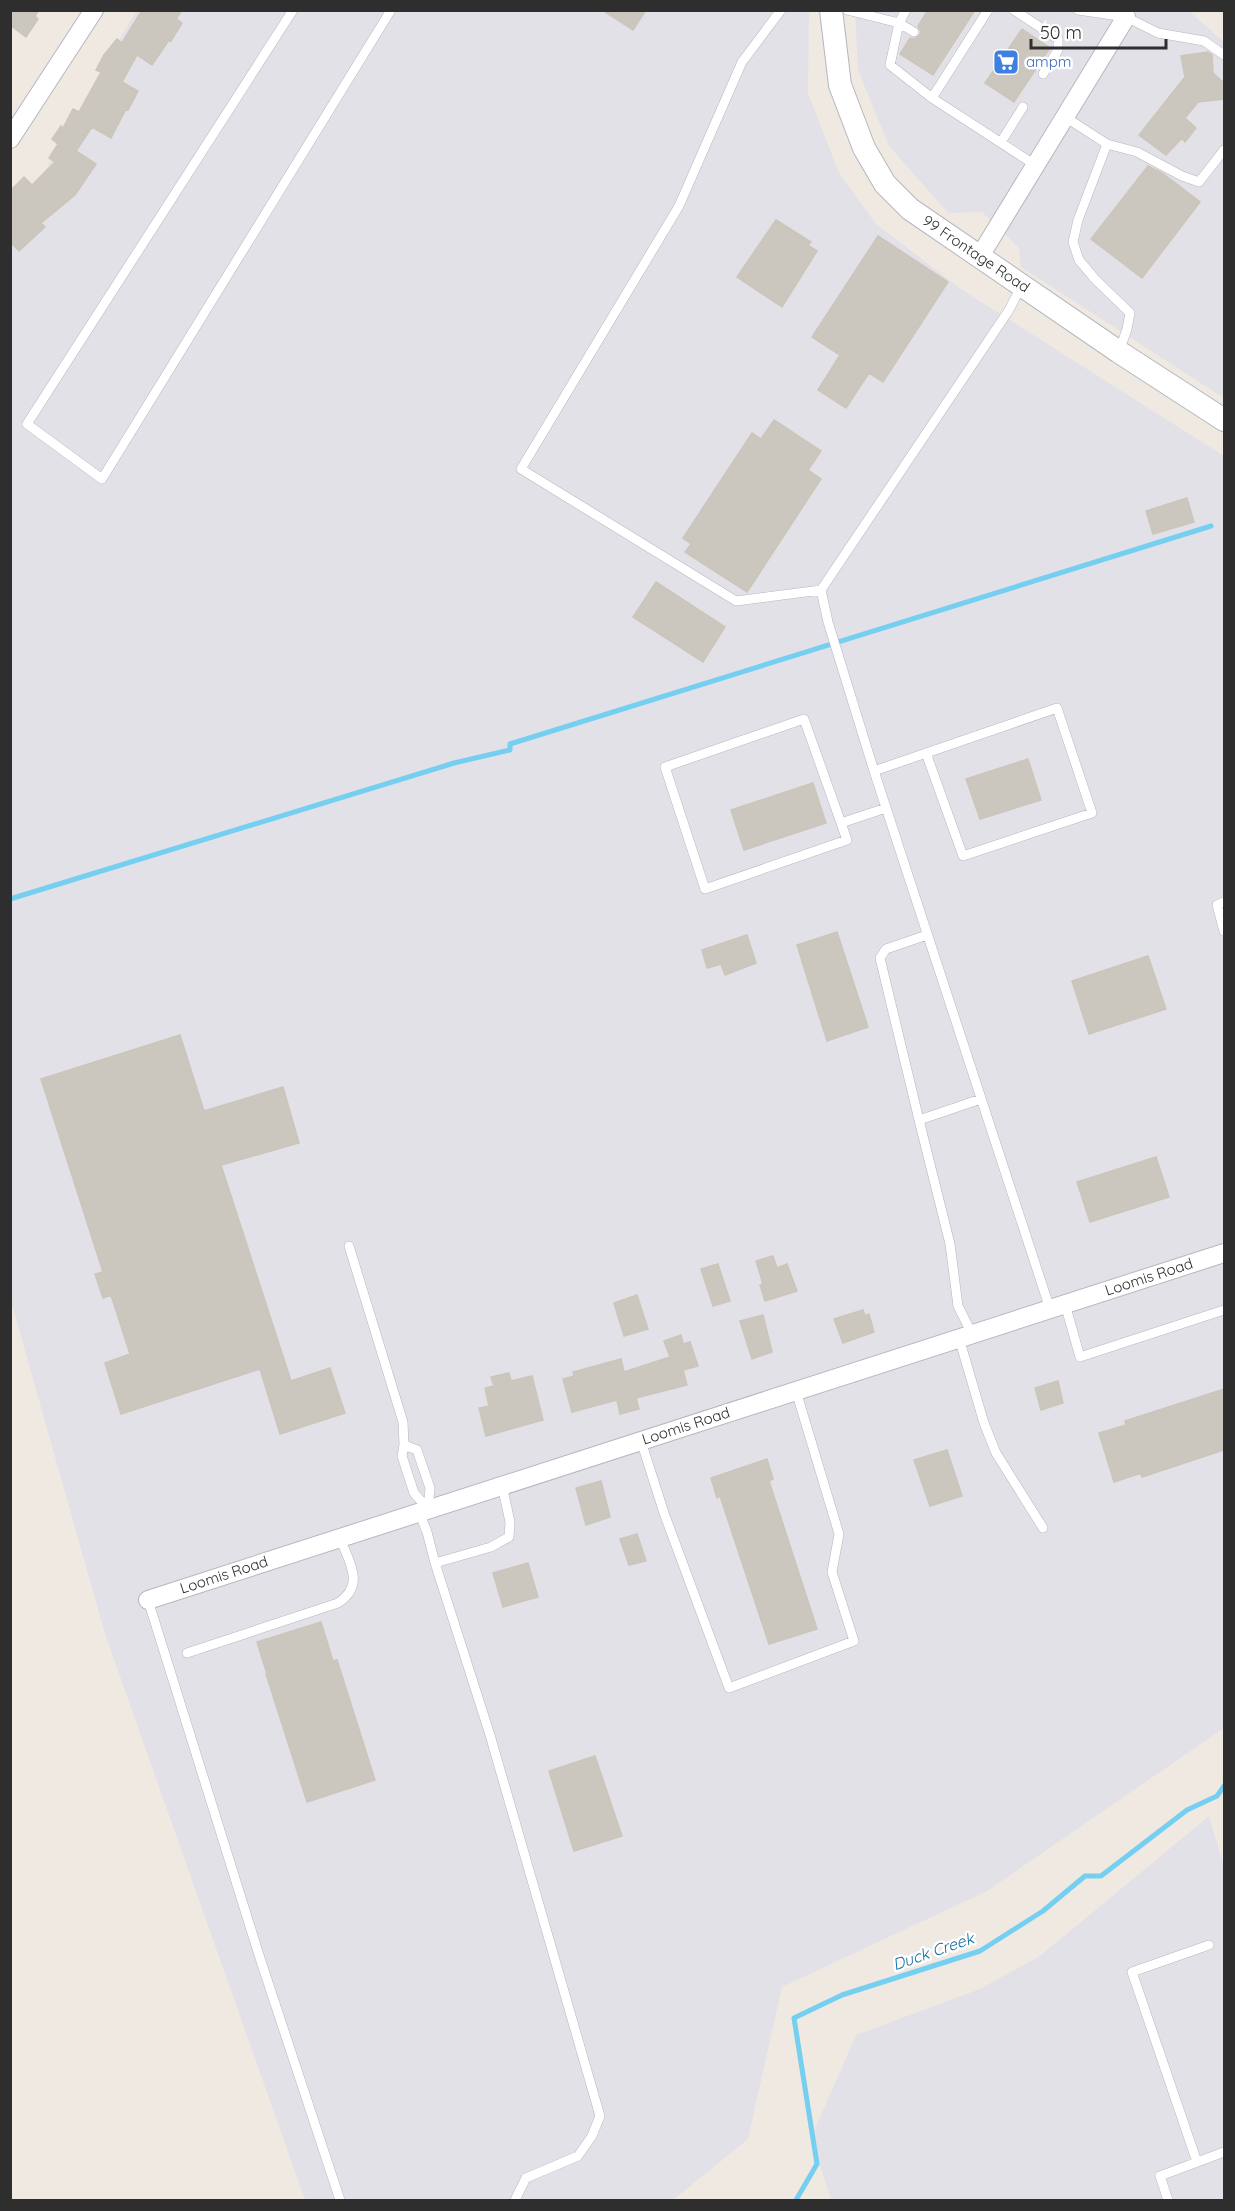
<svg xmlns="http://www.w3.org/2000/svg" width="1235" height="2211" viewBox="0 0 1235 2211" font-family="Quicksand,sans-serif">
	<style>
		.industrial { fill: #e3e1e8 }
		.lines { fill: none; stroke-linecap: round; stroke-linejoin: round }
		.stream { stroke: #75cff0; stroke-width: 5 }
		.building { fill: #cbc7bf; stroke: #cbc5ba; stroke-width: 1.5 }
		.service-casing { stroke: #b4b7c1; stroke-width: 10 }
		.minor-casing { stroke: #b4b7c1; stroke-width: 20 }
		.tertiary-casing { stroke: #b4b7c1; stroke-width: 24 }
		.service { stroke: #fff; stroke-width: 9 }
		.minor { stroke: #fff; stroke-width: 18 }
		.tertiary { stroke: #fff; stroke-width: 22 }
		.labels { text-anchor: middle; stroke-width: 5; stroke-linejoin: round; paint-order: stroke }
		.shop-label { font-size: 15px; fill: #366cbe; stroke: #fff; text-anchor: start }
		.street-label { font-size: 15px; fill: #2e2e2e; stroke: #fff }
		.water-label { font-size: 16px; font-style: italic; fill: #0d6fa3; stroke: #fff }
	</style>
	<rect width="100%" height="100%" fill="#efe9e1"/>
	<!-- industrial -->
	<path class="industrial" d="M 136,11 L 809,11 L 808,93 L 839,173 L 876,224 L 961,289 L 1224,456 L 1224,1728 L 987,1891 L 782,1987 L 748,2139 L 673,2200 L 305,2200 L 105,1634 L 11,1301 L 10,232 Z
		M 855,11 L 1189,11 L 1224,42 L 1224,398 L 1021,267 L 1019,248 L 982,212 L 948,213 L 889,146 L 858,70 Z
		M 1209,1816 L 1224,1867 L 1224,2200 L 831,2200 L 811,2138 L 856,2035 L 980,1989 L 1040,1956 Z"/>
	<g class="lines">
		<!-- stream -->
		<path class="stream" d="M 10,899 L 454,763 L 510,750 L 510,744 L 1211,526
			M 796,2200 L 817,2164 L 794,2018 L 842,1995 L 980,1951 L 1043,1911 L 1085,1876 L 1101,1876 L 1187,1810 L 1217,1796 L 1224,1786"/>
	</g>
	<!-- building -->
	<path class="building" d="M 10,10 L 39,10 L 35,16 L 38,19 L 26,37 L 10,25 Z
		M 142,10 L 182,10 L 176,19 L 182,23 L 171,41 L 169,40 L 152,65 L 137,55 L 122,82 L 138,91 L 128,110 L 126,109 L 111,138 L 92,127 L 76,151 L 96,164 L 75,195 L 41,223 L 45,227 L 19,251 L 10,242 L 10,191 L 24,177 L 32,185 L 55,162 L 49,158 L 58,144 L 52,139 L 61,126 L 63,128 L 73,109 L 79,112 L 101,72 L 96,70 L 104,55 L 117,39 L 122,43 Z
		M 602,10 L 646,10 L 633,30 Z
		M 928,10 L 975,10 L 933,75 L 900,54 L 910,38 L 914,39 L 919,36 L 921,32 L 918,26 Z
		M 1022,29 L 1050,48 L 1014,102 L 985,83 Z
		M 1208,52 L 1212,55 L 1213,73 L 1224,83 L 1224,99 L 1198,102 L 1185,118 L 1196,128 L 1185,142 L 1182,138 L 1166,155 L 1139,135 L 1185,77 L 1181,56 Z
		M 1148,166 L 1162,173 L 1200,202 L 1142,278 L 1091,239 Z
		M 776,220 L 811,242 L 808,245 L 817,251 L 782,307 L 737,277 Z
		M 878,236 L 948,282 L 883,382 L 869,373 L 846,408 L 818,390 L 840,355 L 812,337 Z
		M 774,420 L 821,451 L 808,470 L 821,479 L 747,592 L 685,552 L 691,544 L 683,538 L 752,433 L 761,439 Z
		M 1187,498 L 1194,522 L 1153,534 L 1146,511 Z
		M 656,582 L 725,627 L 703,662 L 633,617 Z
		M 1028,759 L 1041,800 L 980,819 L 966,779 Z
		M 813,783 L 826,823 L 744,850 L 731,810 Z
		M 837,932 L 868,1027 L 827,1041 L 797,945 Z
		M 747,935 L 756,963 L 725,975 L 721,964 L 707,968 L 702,950 Z
		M 1148,956 L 1166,1009 L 1089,1034 L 1072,981 Z
		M 180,1035 L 204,1111 L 283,1087 L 299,1143 L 221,1165 L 291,1381 L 330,1368 L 345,1413 L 280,1434 L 260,1369 L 121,1414 L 105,1363 L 130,1354 L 111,1295 L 103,1298 L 95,1274 L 103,1272 L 41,1079 Z
		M 1156,1157 L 1169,1197 L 1090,1222 L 1077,1182 Z
		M 773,1256 L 777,1268 L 787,1264 L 797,1291 L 765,1301 L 760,1285 L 763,1284 L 756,1261 Z
		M 718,1264 L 730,1301 L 713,1306 L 701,1269 Z
		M 637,1295 L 648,1329 L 624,1336 L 614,1303 Z
		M 863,1310 L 865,1316 L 869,1314 L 874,1332 L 843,1343 L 834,1319 Z
		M 763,1315 L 772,1352 L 752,1359 L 740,1321 Z
		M 681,1335 L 683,1344 L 690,1342 L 698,1366 L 683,1370 L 687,1385 L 636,1398 L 639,1409 L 620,1414 L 617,1400 L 572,1412 L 563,1379 L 574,1376 L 573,1372 L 621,1359 L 624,1372 L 670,1357 L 664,1341 Z
		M 509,1373 L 511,1381 L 532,1376 L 543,1420 L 486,1436 L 479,1408 L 489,1406 L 485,1388 L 494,1386 L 491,1377 Z
		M 1058,1381 L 1063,1403 L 1041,1410 L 1035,1388 Z
		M 1224,1389 L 1224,1450 L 1142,1477 L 1141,1473 L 1114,1482 L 1099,1433 L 1126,1425 L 1125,1421 Z
		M 947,1450 L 962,1496 L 930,1506 L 914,1460 Z
		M 767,1459 L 773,1479 L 769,1481 L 817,1629 L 769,1644 L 720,1496 L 717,1498 L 711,1478 Z
		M 601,1481 L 610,1517 L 586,1525 L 576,1488 Z
		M 637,1534 L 646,1561 L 629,1565 L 620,1539 Z
		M 528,1563 L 538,1597 L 503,1607 L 493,1573 Z
		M 321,1622 L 333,1661 L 337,1660 L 375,1780 L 307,1802 L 266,1674 L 267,1674 L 257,1642 Z
		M 595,1756 L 622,1836 L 574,1851 L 549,1771 Z"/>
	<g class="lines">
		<defs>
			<path id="service" d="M 293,10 L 27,424 L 102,479 L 391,10
				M 781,10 L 742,62 L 679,206 L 521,469 L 736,601 L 821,590 L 1009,310 L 1022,285
				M 847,10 L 899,23 L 914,32
				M 906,10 L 899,23 L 890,65 L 932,98
				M 988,10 L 932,98 L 1035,165
				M 1014,10 L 1058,39 L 1058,50 L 1043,74
				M 1078,10 L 1126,17 L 1158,33 L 1204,41 L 1224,55
				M 1065,117 L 1107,144 L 1137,152 L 1182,176 L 1199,182 L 1224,150
				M 1001,142 L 1023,107
				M 1107,144 L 1078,220 L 1073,242 L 1079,260 L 1095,279 L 1130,313 L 1127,329 L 1119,352
				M 821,590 L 828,622 L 874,771
				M 926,753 L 963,856 L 1092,813 L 1057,708 L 874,771 L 1050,1309
				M 841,823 L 847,840 L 705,889 L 665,767 L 804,719 L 841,823 L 886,808
				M 1224,902 L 1217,905 L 1224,931
				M 919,1120 L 880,958 L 886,949 L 927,935
				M 349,1246 L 403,1422 L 404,1445
				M 1065,1304 L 1080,1357 L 1224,1310
				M 972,1334 L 958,1306 L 950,1244 L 919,1120 L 981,1099
				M 959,1338 L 984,1423 L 996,1453 L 1043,1528
				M 641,1441 L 664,1513 L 729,1688 L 854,1641 L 832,1572 L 839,1534 L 796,1391
				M 404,1445 L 417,1450 L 430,1488 L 428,1509 L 414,1493 L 402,1456 Z
				M 419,1512 L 427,1532 L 435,1563 L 490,1735 L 600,2116 L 592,2136 L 578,2156 L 526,2178 L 515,2200
				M 435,1563 L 491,1547 L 509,1537 L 510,1522 L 502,1485
				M 148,1600 L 258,1952 L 340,2200
				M 187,1653 L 338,1603 C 366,1585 349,1562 340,1538
				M 1197,2162 L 1132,1972 L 1209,1945
				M 1168,2200 L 1160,2176 L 1224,2152"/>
			<path id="minor" d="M 10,139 L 94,10
				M 980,256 L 1126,17
				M 148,1600 L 1224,1253"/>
			<path id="tertiary" d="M 831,10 L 840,85 L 864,148 L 885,184 L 910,209 L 1119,352 L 1224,420"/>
		</defs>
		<!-- service casing -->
		<use href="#service" class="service-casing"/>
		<!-- minor casing -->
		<use href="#minor" class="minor-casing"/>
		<!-- tertiary casing -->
		<use href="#tertiary" class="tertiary-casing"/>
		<!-- service -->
		<use href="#service" class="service"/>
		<!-- minor -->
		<use href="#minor" class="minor"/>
		<!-- tertiary -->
		<use href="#tertiary" class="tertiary"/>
	</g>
	<!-- icons -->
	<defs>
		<symbol id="supermarket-square" viewBox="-11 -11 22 22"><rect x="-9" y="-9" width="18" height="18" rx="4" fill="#3f7fe0" stroke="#fff"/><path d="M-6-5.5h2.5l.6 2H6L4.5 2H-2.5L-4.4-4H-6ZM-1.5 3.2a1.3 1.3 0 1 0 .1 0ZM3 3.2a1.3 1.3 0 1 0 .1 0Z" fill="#fff"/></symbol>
	</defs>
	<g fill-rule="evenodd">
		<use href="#supermarket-square" x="991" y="47" width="30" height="30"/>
	</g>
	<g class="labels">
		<!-- shop labels -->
		<g class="shop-label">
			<text x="1026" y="67">ampm</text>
		</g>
		<!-- street labels -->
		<g class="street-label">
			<text transform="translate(976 254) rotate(34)" y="5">99 Frontage Road</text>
			<text transform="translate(1149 1277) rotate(-18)" y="5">Loomis Road</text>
			<text transform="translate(686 1426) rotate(-18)" y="5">Loomis Road</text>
			<text transform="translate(224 1575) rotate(-18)" y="5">Loomis Road</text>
		</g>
		<!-- water labels -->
		<g class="water-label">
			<text transform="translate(933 1951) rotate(-19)" y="6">Duck Creek</text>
		</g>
	</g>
	<!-- border -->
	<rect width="1235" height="2211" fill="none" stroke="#2e2e2e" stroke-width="24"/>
	<!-- scale -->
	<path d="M1031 39v9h135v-9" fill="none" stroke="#2e2e2e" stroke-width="3"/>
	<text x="1040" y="39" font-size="18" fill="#2e2e2e" stroke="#ffffff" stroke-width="4.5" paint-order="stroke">50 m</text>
</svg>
